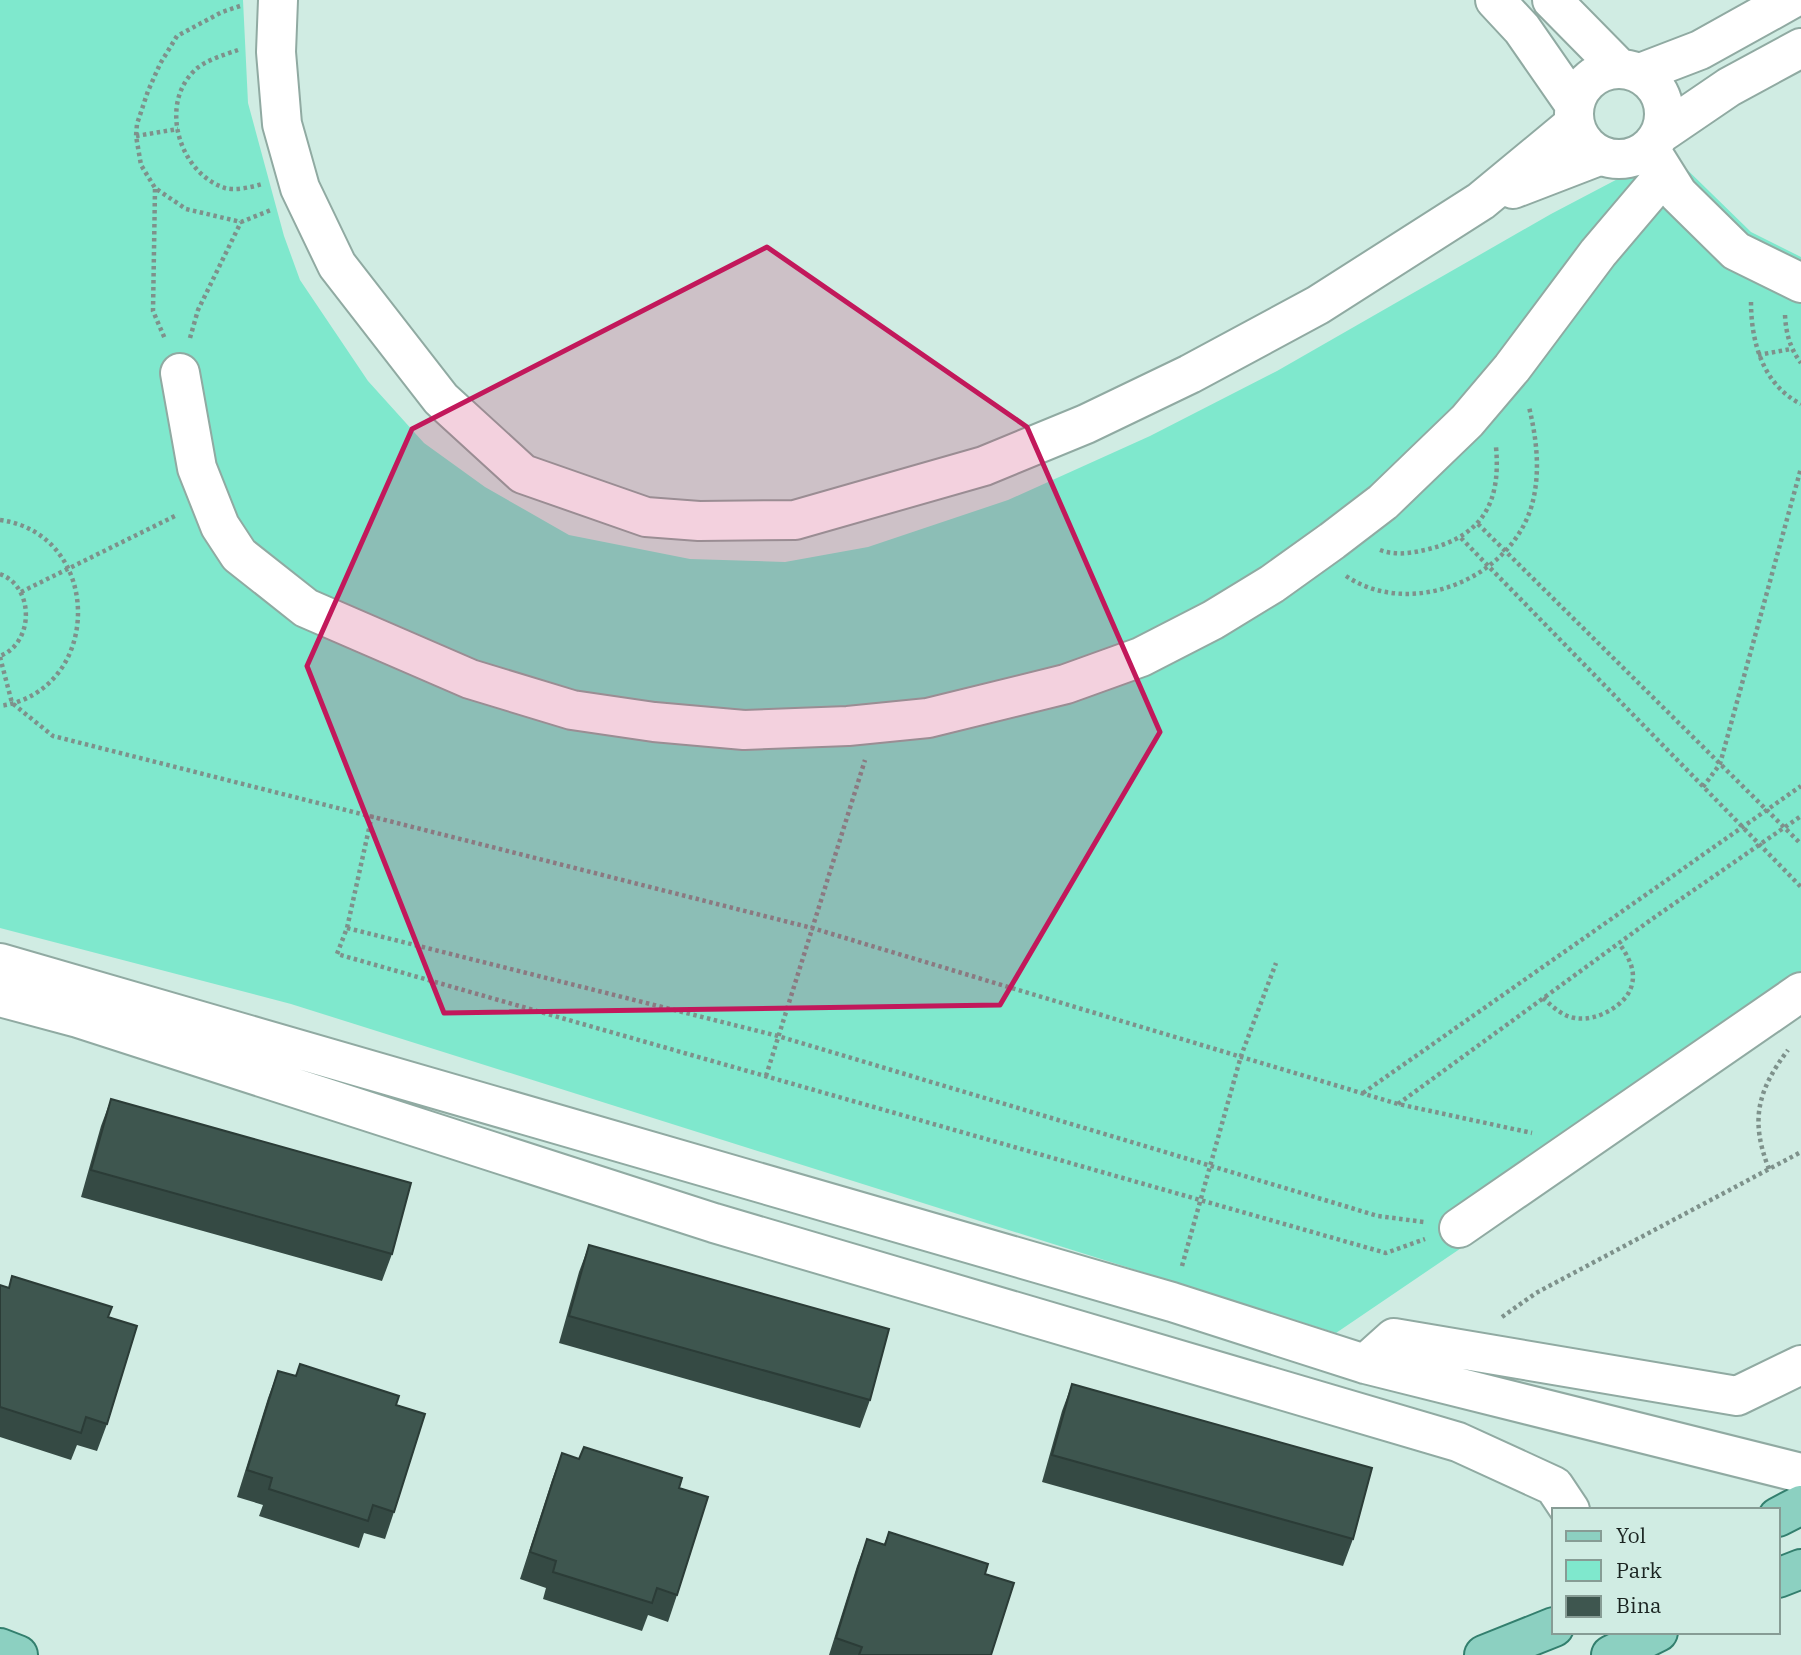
<svg xmlns="http://www.w3.org/2000/svg" width="1801" height="1655" viewBox="0 0 1801 1655" font-family="'IBM Plex Serif',serif">
	<style>
		.green { fill: #7fe8cd }
		.lines { fill: none; stroke-linecap: round; stroke-linejoin: round }
		.minor-casing { stroke: #90aaa2; stroke-width: 42 }
		.major-casing { stroke: #337f6e; stroke-width: 42 }
		.path { stroke: #7e918b; stroke-width: 4.5; stroke-dasharray: 3.5 3.5; stroke-linecap: butt }
		.minor { stroke: #fff; stroke-width: 38 }
		.major { stroke: #8cd0c1; stroke-width: 38 }
		.wall { fill: #354a44 }
		.building { fill: #3e564f; stroke: #2b3c37; stroke-width: 2 }
		.marked { fill: #c2185b; fill-opacity: 0.2; stroke: #c2185b; stroke-width: 5; stroke-linejoin: round }
	</style>
	<rect width="100%" height="100%" fill="#d0ece3"/>
	<!-- green -->
	<path class="green" d="M 0,0 L 243,0 L 248,103 L 284,236 L 300,280 L 368,381 L 424,443 L 485,487 L 569,535 L 690,559 L 785,562 L 868,547 L 1008,500 L 1150,436 L 1277,371 L 1551,214 L 1669,152 L 1751,232 L 1801,257 L 1801,1011 L 1688,1094 L 1336,1333 L 291,1004 L 0,928 Z"/>
	<g class="lines">
		<defs>
			<path id="minor" d="M 278,0 L 276,52 L 282,124 L 300,188 L 337,265 L 441,399 L 523,474 L 646,517 L 699,521 L 795,520 L 984,466 L 1086,424 L 1190,374 L 1318,305 L 1481,201 L 1574,124
				M 1495,0 L 1522,29 L 1574,104
				M 1552,0 L 1619,68
				M1574 114a45 45 0 1 1 90 0a45 45 0 1 1-90 0Z
				M 1640,73 L 1700,50 L 1790,0
				M 1660,134 L 1729,87 L 1801,48
				M 1653,154 L 1678,194 L 1736,251 L 1801,283
				M 1513,189 L 1599,156
				M 180,373 L 197,468 L 220,526 L 239,555 L 306,608 L 470,679 L 572,710 L 654,722 L 744,730 L 848,726 L 928,718 L 1066,684 L 1141,657 L 1213,620 L 1272,584 L 1332,541 L 1383,502 L 1467,421 L 1512,368 L 1598,253 L 1665,174
				M 0,963 L 1172,1302 L 1365,1364 L 1801,1473
				M 0,997 L 78,1018 L 714,1223 L 1458,1442 L 1554,1486 L 1570,1510
				M 1459,1228 L 1801,992
				M 1365,1364 L 1394,1338 L 1737,1396 L 1801,1365"/>
			<path id="major" d="M 1778,1517 L 1801,1505
				M 1778,1578 L 1801,1569
				M 0,1648 L 18,1655
				M 1484,1655 L 1554,1627
				M 1611,1655 L 1658,1632"/>
		</defs>
		<!-- minor casing -->
		<use href="#minor" class="minor-casing"/>
		<!-- major casing -->
		<use href="#major" class="major-casing"/>
		<!-- path -->
		<path class="path" d="M 240,6 L 222,12 L 177,36 L 160,64 L 148,91 L 137,124 L 136,136 L 141,165 L 155,188 L 186,209 L 241,222 L 271,210
			M 238,50 C 224,55 205,60 194,71 C 159,105 179,173 225,188 C 235,191 252,187 262,184
			M 136,136 L 178,129
			M 155,189 L 153,311 L 165,339
			M 1751,302 C 1751,342 1763,385 1801,404
			M 1785,315 C 1786,334 1790,348 1801,363
			M 190,338 L 198,310 L 241,222
			M 1758,355 L 1791,349
			M 0,520 C 104,534 104,691 0,706
			M 1478,524 L 1801,844
			M 1461,538 L 1801,887
			M 1380,550 C 1396,556 1413,553 1429,549 C 1483,535 1501,502 1496,447
			M 0,574 C 35,587 34,643 0,656
			M 1346,576 C 1410,619 1508,580 1531,508 C 1541,475 1537,440 1529,407
			M 21,592 L 177,515
			M 0,657 L 12,703 L 53,736 L 812,928 L 1398,1104 L 1532,1133
			M 1703,787 L 1720,764 L 1801,468
			M 372,815 L 347,928 L 337,954 L 1386,1253 L 1425,1239
			M 347,928 L 778,1036 L 1378,1216 L 1424,1222
			M 1543,998 C 1553,1007 1562,1016 1575,1018 C 1596,1022 1628,1005 1632,984 C 1636,969 1627,955 1619,943
			M 766,1076 L 865,760
			M 1363,1093 L 1801,786
			M 1398,1104 L 1652,919 L 1801,816
			M 1769,1169 C 1750,1121 1757,1091 1788,1050
			M 1182,1266 L 1241,1056 L 1276,963
			M 1502,1317 L 1536,1293 L 1801,1152"/>
		<!-- minor -->
		<use href="#minor" class="minor"/>
		<!-- major -->
		<use href="#major" class="major"/>
	</g>
	<!-- wall -->
	<path class="wall" d="M 111,1099 L 392,1254 L 382,1281 L 81,1197 L 101,1126 Z
		M 589,1245 L 870,1400 L 860,1428 L 559,1343 L 579,1272 Z
		M 0,1285 L 108,1317 L 107,1424 L 97,1451 L 77,1445 L 71,1460 L 0,1437 Z
		M 278,1371 L 396,1405 L 394,1512 L 385,1539 L 364,1533 L 359,1548 L 259,1516 L 263,1505 L 237,1497 L 268,1398 Z
		M 1072,1384 L 1353,1539 L 1343,1566 L 1042,1482 L 1062,1411 Z
		M 562,1453 L 579,1459 L 679,1488 L 677,1595 L 668,1622 L 648,1615 L 642,1631 L 543,1599 L 546,1588 L 520,1579 L 552,1480 Z
		M 889,1532 L 985,1574 L 991,1655 L 829,1655 L 857,1566 L 867,1539 L 884,1544 Z"/>
	<!-- building -->
	<path class="building" d="M 111,1099 L 411,1183 L 392,1254 L 91,1170 Z
		M 589,1245 L 889,1329 L 870,1400 L 569,1316 Z
		M 12,1276 L 112,1307 L 108,1317 L 137,1326 L 107,1424 L 86,1417 L 81,1433 L 0,1407 L 0,1285 L 9,1288 Z
		M 300,1364 L 399,1396 L 396,1405 L 425,1414 L 394,1512 L 373,1505 L 368,1521 L 269,1489 L 272,1478 L 247,1470 L 278,1371 L 296,1376 Z
		M 1072,1384 L 1372,1468 L 1353,1539 L 1052,1455 Z
		M 584,1447 L 682,1478 L 679,1488 L 708,1497 L 677,1595 L 657,1588 L 652,1603 L 553,1572 L 556,1561 L 530,1552 L 562,1453 L 579,1459 Z
		M 889,1532 L 988,1564 L 985,1574 L 1014,1583 L 991,1655 L 859,1655 L 862,1647 L 836,1638 L 867,1539 L 885,1545 Z"/>
	<!-- marked area -->
	<path class="marked" d="M 767,247 L 1027,427 L 1160,732 L 1000,1005 L 444,1013 L 307,666 L 412,429 Z"/>
	<!-- legend -->
	<rect x="1552" y="1508" width="228" height="126" fill="#d0ece3" stroke="#879c95" stroke-width="2"/>
	<rect x="1566" y="1531" width="35" height="10" fill="#8cd0c1" stroke="#879c95" stroke-width="2"/>
	<text x="1616" y="1543" font-size="21" fill="#1a2421">Yol</text>
	<rect x="1566" y="1560" width="35" height="21" fill="#7fe8cd" stroke="#879c95" stroke-width="2"/>
	<text x="1616" y="1578" font-size="21" fill="#1a2421">Park</text>
	<rect x="1566" y="1596" width="35" height="21" fill="#3e564f" stroke="#879c95" stroke-width="2"/>
	<text x="1616" y="1613" font-size="21" fill="#1a2421">Bina</text>
</svg>
